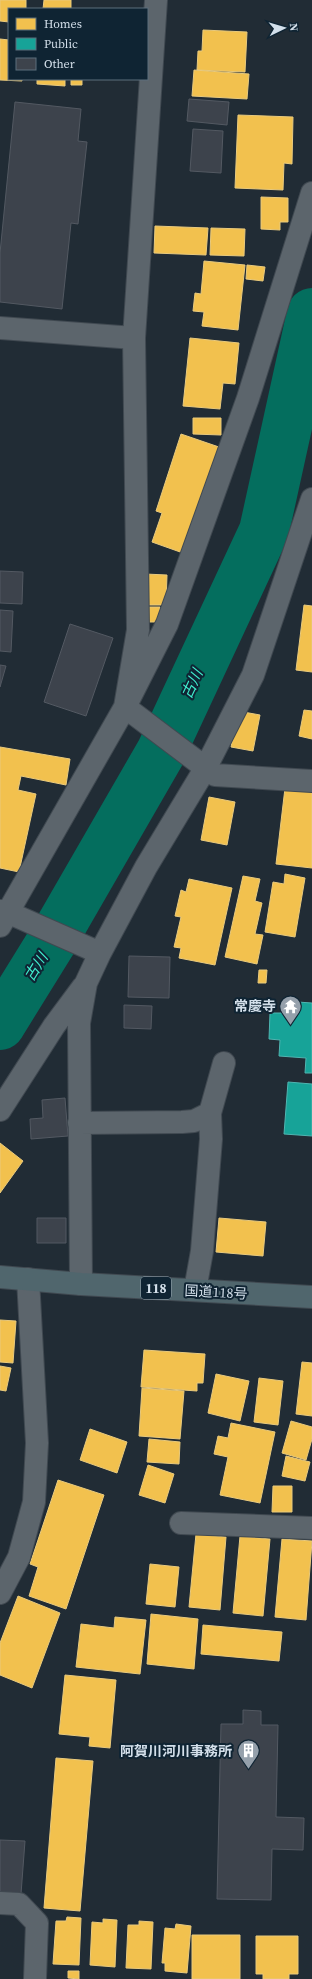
<svg xmlns="http://www.w3.org/2000/svg" width="312" height="1979" viewBox="0 0 312 1979" font-family="'Source Serif 4','Noto Sans JP',serif">
	<style>
		.homes { fill: #f2c14e; stroke: #e9ca7d }
		.public { fill: #17a398; stroke: #4fb5b1 }
		.lines { fill: none; stroke-linecap: round; stroke-linejoin: round }
		.river { stroke: #046e5e; stroke-width: 50 }
		.building { fill: #3d434c; stroke: #535962 }
		.minor-casing { stroke: #404951; stroke-width: 24 }
		.highway-casing { stroke: #404951; stroke-width: 24 }
		.minor { stroke: #5c656c; stroke-width: 22 }
		.highway { stroke: #50666d; stroke-width: 22 }
		.labels { text-anchor: middle; stroke-width: 4; stroke-linejoin: round; paint-order: stroke }
		.shield { fill: #0f2433; stroke: #98a7b3; stroke-width: 1 }
		.shield-label { font-size: 13px; font-weight: bold; fill: #d3dfea }
		.poi-label { font-size: 14px; font-weight: bold; fill: #d3dfea; stroke: #0f2433; text-anchor: end }
		.street-label { font-size: 14px; fill: #d3dfea; stroke: #0f2433 }
		.water-label { font-size: 15px; font-style: italic; fill: #40efcf; stroke: #0f2433 }
	</style>
	<rect width="100%" height="100%" fill="#212c35"/>
	<!-- homes -->
	<path class="homes" d="M 0,0 L 26,0 L 26,9 L 9,9 L 9,22 L 0,21 Z
		M 44,0 L 71,0 L 71,9 L 43,9 Z
		M 203,30 L 247,32 L 245,72 L 197,70 L 198,51 L 202,51 Z
		M 0,39 L 9,40 L 9,79 L 22,79 L 22,81 L 0,80 Z
		M 194,70 L 249,74 L 247,99 L 192,96 Z
		M 37,79 L 65,79 L 65,86 L 37,84 Z
		M 71,79 L 82,79 L 82,85 L 71,85 Z
		M 238,115 L 293,117 L 292,164 L 284,163 L 283,190 L 235,188 Z
		M 261,197 L 288,198 L 288,222 L 280,222 L 280,230 L 261,229 Z
		M 155,226 L 208,228 L 206,255 L 154,253 Z
		M 211,228 L 245,229 L 244,256 L 210,255 Z
		M 204,261 L 245,265 L 238,330 L 202,326 L 204,312 L 193,311 L 195,293 L 201,294 Z
		M 247,265 L 265,267 L 263,281 L 246,279 Z
		M 190,338 L 239,343 L 235,384 L 223,383 L 220,409 L 183,406 Z
		M 193,418 L 221,418 L 221,435 L 193,434 Z
		M 181,434 L 219,447 L 183,553 L 152,542 L 162,513 L 156,511 Z
		M 145,574 L 167,575 L 166,605 L 144,605 Z
		M 304,605 L 312,606 L 312,672 L 296,670 Z
		M 146,607 L 160,607 L 160,622 L 146,622 Z
		M 304,710 L 312,711 L 312,739 L 299,736 Z
		M 238,711 L 260,715 L 253,751 L 231,747 Z
		M 0,747 L 70,759 L 66,785 L 21,776 L 18,790 L 36,794 L 19,872 L 0,868 Z
		M 285,788 L 312,791 L 312,868 L 276,864 Z
		M 209,797 L 235,802 L 227,845 L 201,840 Z
		M 285,874 L 305,878 L 295,937 L 265,932 L 273,882 L 284,884 Z
		M 243,876 L 260,879 L 255,901 L 262,903 L 255,934 L 263,935 L 257,964 L 225,957 Z
		M 189,879 L 232,888 L 215,965 L 179,958 L 181,948 L 174,947 L 181,917 L 175,916 L 181,890 L 186,892 Z
		M 259,970 L 267,970 L 266,983 L 258,983 Z
		M 0,1143 L 23,1161 L 0,1193 Z
		M 219,1218 L 266,1222 L 263,1256 L 216,1252 Z
		M 0,1320 L 16,1321 L 13,1363 L 0,1362 Z
		M 144,1350 L 205,1354 L 203,1383 L 197,1383 L 197,1391 L 141,1387 Z
		M 302,1362 L 312,1363 L 312,1416 L 296,1414 Z
		M 0,1366 L 11,1368 L 6,1391 L 0,1390 Z
		M 216,1374 L 249,1381 L 240,1421 L 208,1413 Z
		M 259,1378 L 283,1381 L 278,1425 L 254,1422 Z
		M 142,1388 L 184,1391 L 180,1439 L 139,1436 Z
		M 291,1421 L 312,1427 L 312,1439 L 306,1460 L 282,1453 Z
		M 231,1423 L 275,1432 L 260,1503 L 220,1495 L 228,1457 L 214,1454 L 218,1436 L 228,1438 Z
		M 90,1429 L 127,1442 L 117,1473 L 80,1460 Z
		M 149,1439 L 180,1442 L 179,1464 L 147,1462 Z
		M 286,1456 L 310,1462 L 305,1481 L 282,1476 Z
		M 148,1465 L 174,1474 L 165,1503 L 139,1495 Z
		M 58,1480 L 104,1495 L 66,1609 L 29,1596 L 38,1567 L 30,1564 Z
		M 273,1486 L 292,1486 L 292,1512 L 272,1512 Z
		M 196,1534 L 226,1537 L 220,1610 L 189,1607 Z
		M 240,1536 L 270,1539 L 263,1616 L 233,1613 Z
		M 282,1539 L 312,1541 L 306,1620 L 275,1617 Z
		M 150,1564 L 179,1567 L 175,1607 L 146,1604 Z
		M 18,1596 L 60,1613 L 32,1688 L 0,1675 L 0,1643 Z
		M 151,1614 L 198,1619 L 194,1669 L 147,1664 Z
		M 115,1617 L 146,1620 L 140,1674 L 76,1667 L 81,1624 L 114,1628 Z
		M 203,1625 L 282,1632 L 279,1661 L 201,1654 Z
		M 65,1675 L 116,1680 L 110,1748 L 89,1746 L 90,1737 L 59,1734 Z
		M 56,1758 L 93,1761 L 80,1911 L 44,1908 Z
		M 67,1917 L 81,1918 L 79,1965 L 53,1964 L 56,1921 L 66,1921 Z
		M 103,1919 L 117,1920 L 115,1967 L 90,1965 L 92,1922 L 103,1923 Z
		M 139,1921 L 153,1922 L 151,1969 L 126,1968 L 128,1925 L 139,1925 Z
		M 176,1924 L 191,1926 L 187,1973 L 165,1971 L 165,1963 L 162,1963 L 165,1928 L 175,1929 Z
		M 192,1935 L 240,1935 L 240,1979 L 192,1979 Z
		M 256,1936 L 298,1936 L 298,1974 L 289,1974 L 289,1979 L 263,1979 L 263,1974 L 256,1974 Z
		M 68,1971 L 79,1971 L 79,1979 L 68,1978 Z"/>
	<!-- public -->
	<path class="public" d="M 283,1001 L 312,1003 L 312,1073 L 305,1073 L 306,1058 L 279,1056 L 280,1040 L 269,1039 L 270,1013 L 282,1013 Z
		M 288,1082 L 312,1084 L 312,1136 L 284,1134 Z"/>
	<g class="lines">
		<!-- river -->
		<path class="river" d="M 0,1025 L 52,941 L 161,752 L 264,531 L 312,313"/>
	</g>
	<!-- building -->
	<path class="building" d="M 189,99 L 229,102 L 227,125 L 187,121 Z
		M 15,102 L 81,109 L 78,141 L 87,142 L 78,224 L 71,223 L 62,309 L 0,302 L 0,253 Z
		M 193,129 L 223,131 L 221,173 L 190,171 Z
		M 0,571 L 23,572 L 22,604 L 0,603 Z
		M 0,610 L 13,611 L 11,652 L 0,651 Z
		M 70,624 L 113,638 L 86,716 L 44,702 Z
		M 0,665 L 6,666 L 0,687 Z
		M 129,956 L 170,957 L 169,998 L 128,997 Z
		M 124,1005 L 152,1006 L 151,1029 L 124,1028 Z
		M 65,1098 L 68,1136 L 31,1139 L 30,1119 L 43,1118 L 42,1100 Z
		M 37,1218 L 66,1218 L 66,1243 L 37,1243 Z
		M 243,1710 L 261,1711 L 261,1725 L 278,1725 L 276,1817 L 304,1818 L 303,1850 L 272,1849 L 271,1900 L 217,1899 L 221,1724 L 243,1724 Z
		M 0,1840 L 25,1841 L 21,1894 L 0,1892 Z"/>
	<g class="lines">
		<defs>
			<path id="minor" d="M 156,0 L 134,338 L 138,630 L 125,707 L 215,775 L 312,781
				M 0,328 L 134,338
				M 0,911 L 7,912 L 100,953
				M 0,926 L 125,707 L 167,624 L 248,398 L 312,193
				M 0,1110 L 54,1026 L 83,987
				M 79,1123 L 182,1122 L 194,1121 L 210,1113
				M 81,1284 L 79,1023 L 86,983 L 100,953 L 146,867 L 205,769 L 253,675 L 312,499
				M 195,1290 L 202,1251 L 211,1139 L 210,1113 L 224,1063
				M 181,1523 L 312,1528
				M 0,1593 L 19,1557 L 34,1502 L 37,1443 L 28,1279
				M 0,1903 L 19,1904 L 37,1923 L 35,1979"/>
			<path id="highway" d="M 0,1277 L 81,1284 L 312,1297"/>
		</defs>
		<!-- minor casing -->
		<use href="#minor" class="minor-casing"/>
		<!-- highway casing -->
		<use href="#highway" class="highway-casing"/>
		<!-- minor -->
		<use href="#minor" class="minor"/>
		<!-- highway -->
		<use href="#highway" class="highway"/>
	</g>
	<!-- icons -->
	<defs>
		<symbol id="temple-pin" viewBox="-11 -11 22 30"><path d="M0 17L-7.5 6A9.5 9.5 0 1 1 7.5 6Z" fill="#95a0ab" stroke="#0f2433"/><path d="M0-6L5-2H3V0L6.5 2.5H4V6H1.5V3h-3V6H-4V2.5H-6.5L-3 0V-2H-5Z" fill="#fff"/></symbol>
		<symbol id="building-pin" viewBox="-11 -11 22 30"><path d="M0 17L-7.5 6A9.5 9.5 0 1 1 7.5 6Z" fill="#95a0ab" stroke="#0f2433"/><path d="M-4-6H4V6H1V3H-1V6H-4ZM-2.5-4.3h1.7v1.8h-1.7ZM.8-4.3h1.7v1.8H.8ZM-2.5-1h1.7V.8h-1.7ZM.8-1h1.7V.8H.8Z" fill="#fff"/></symbol>
	</defs>
	<g fill-rule="evenodd">
		<use href="#temple-pin" x="278" y="994" width="25" height="34"/>
		<use href="#building-pin" x="236" y="1738" width="25" height="34"/>
	</g>
	<g class="labels">
		<!-- shield labels -->
		<rect class="shield" x="141" y="1277" width="30" height="22" rx="3"/>
		<g class="shield-label">
			<text x="156" y="1293">118</text>
		</g>
		<!-- poi labels -->
		<g class="poi-label">
			<text x="276" y="1011">常慶寺</text>
			<text x="232" y="1756">阿賀川河川事務所</text>
		</g>
		<!-- street labels -->
		<g class="street-label">
			<text transform="translate(216 1292) rotate(3)" y="5">国道118号</text>
		</g>
		<!-- water labels -->
		<g class="water-label">
			<text transform="translate(192 684) rotate(-65)" y="5">古川</text>
			<text transform="translate(36 967) rotate(-58)" y="5">古川</text>
		</g>
	</g>
	<!-- legend -->
	<rect x="8" y="8" width="140" height="72" fill="#0f2433" stroke="#5d6f7c"/>
	<rect x="16" y="18" width="20" height="12" fill="#f2c14e" stroke="#5d6f7c"/>
	<text x="44" y="28" font-size="12" fill="#d3dfea">Homes</text>
	<rect x="16" y="38" width="20" height="12" fill="#17a398" stroke="#5d6f7c"/>
	<text x="44" y="48" font-size="12" fill="#d3dfea">Public</text>
	<rect x="16" y="58" width="20" height="12" fill="#3d434c" stroke="#5d6f7c"/>
	<text x="44" y="68" font-size="12" fill="#d3dfea">Other</text>
	<!-- north arrow -->
	<g transform="translate(284 28) rotate(85)" stroke="#0f2433" stroke-width="3" paint-order="stroke">
	<path d="M0-3L7 15L0 10L-7 15Z" fill="#d3dfea"/>
	<text y="-6" font-size="11" font-weight="bold" text-anchor="middle" fill="#d3dfea">N</text>
	</g>
</svg>
